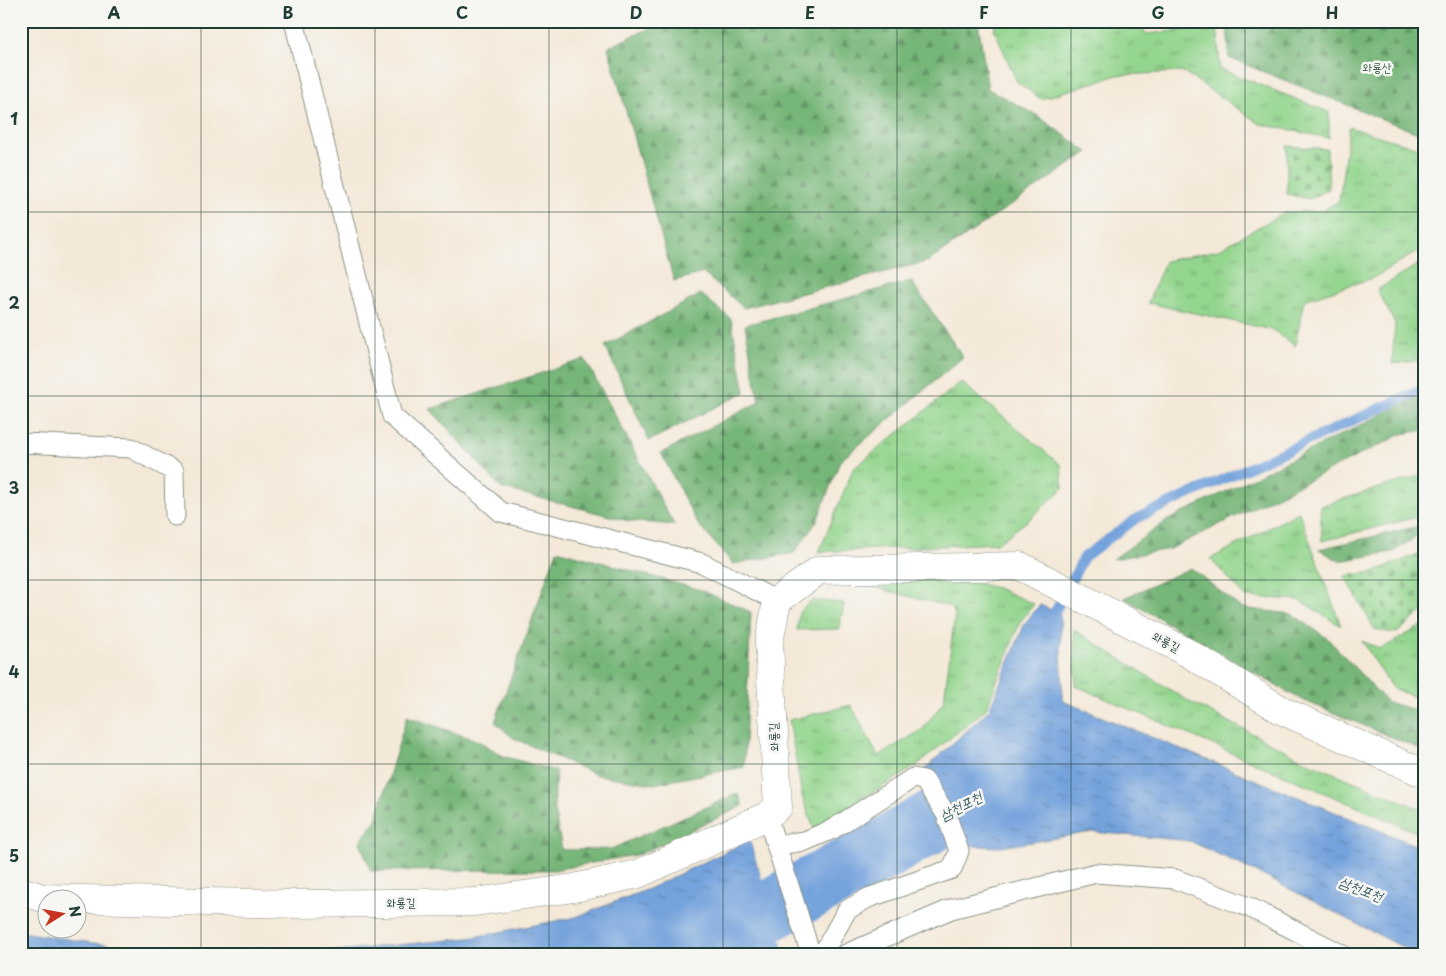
<svg xmlns="http://www.w3.org/2000/svg" width="1446" height="976" viewBox="0 0 1446 976" font-family="'Playpen Sans','Poor Story',sans-serif">
	<style>
		.grass { fill: url(#grass-tufts); stroke: #598960 }
		.forest { fill: url(#forest-firs); stroke: #4a7a56 }
		.cemetery { fill: url(#cemetery-stones); stroke: #598960 }
		.water { fill: url(#water-ripples); stroke: #497088 }
		.pier { fill: #f4e9d8 }
		.lines { fill: none; stroke-linecap: round; stroke-linejoin: round }
		.stream { stroke: #73a2dc; stroke-width: 10 }
		.river { stroke: #73a2dc; stroke-width: 62 }
		.lane-casing { stroke: #8a9386; stroke-width: 21 }
		.street-casing { stroke: #8a9386; stroke-width: 29 }
		.lane { stroke: #fff; stroke-width: 19 }
		.street { stroke: #fff; stroke-width: 28 }
		.grid { fill: none; stroke: #1f3d34; stroke-width: 1; stroke-opacity: 0.55 }
		.labels { text-anchor: middle; stroke-width: 5; stroke-linejoin: round; paint-order: stroke }
		.park-label { font-size: 12px; fill: #365b46; stroke: #f6f6f2 }
		.street-label { font-size: 12px; fill: #1f3d34; stroke: #f6f6f2 }
		.water-label { font-size: 14px; font-style: italic; fill: #385b66; stroke: #f6f6f2 }
		.neatline { fill: none; stroke: #1f3d34; stroke-width: 2 }
		.grid-label { font-size: 16px; text-anchor: middle; font-weight: bold; fill: #1f3d34 }
	</style>
	<defs>
		<pattern id="grass-tufts" width="24" height="20" patternUnits="userSpaceOnUse" patternTransform="scale(1.25)"><rect width="24" height="20" fill="#93d58d"/><path d="M3 7l-1-3M5 7V3M7 7l1-3M15 17l-1-3M17 17v-4M19 17l1-3" fill="none" stroke="#77ae74"/></pattern>
		<pattern id="forest-firs" width="22" height="20" patternUnits="userSpaceOnUse" patternTransform="scale(1.25)"><rect width="22" height="20" fill="#76b678"/><path d="M5 1l3.5 6h-7zM16 11l3.5 6h-7z" fill="#609563"/></pattern>
		<pattern id="cemetery-stones" width="16" height="16" patternUnits="userSpaceOnUse" patternTransform="scale(1.25)"><rect width="16" height="16" fill="#93d58d"/><path d="M2 7V4a2 2 0 0 1 4 0v3zM10 15v-3a2 2 0 0 1 4 0v3z" fill="#77ae74"/></pattern>
		<pattern id="water-ripples" width="26" height="14" patternUnits="userSpaceOnUse" patternTransform="scale(1.25)"><rect width="26" height="14" fill="#73a2dc"/><path d="M2 4q2-2 4 0t4 0M15 11q2-2 4 0t4 0" fill="none" stroke="#5e85b3"/></pattern>
	</defs>
	<rect width="100%" height="100%" fill="#f6f6f2"/>
	<filter id="ink" filterUnits="userSpaceOnUse"><feTurbulence type="fractalNoise" baseFrequency=".02" numOctaves="2"/><feDisplacementMap in="SourceGraphic" scale="10" xChannelSelector="R" yChannelSelector="G"/><feConvolveMatrix kernelMatrix="1 2 1 2 8 2 1 2 1" color-interpolation-filters="sRGB"/></filter>
	<filter id="wash" filterUnits="userSpaceOnUse"><feTurbulence type="fractalNoise" baseFrequency=".0096" numOctaves="4" result="noise"/><feDisplacementMap in="SourceGraphic" scale="20" xChannelSelector="R" yChannelSelector="G"/><feGaussianBlur stdDeviation="1.12" result="paint"/><feColorMatrix in="noise" values="0 0 0 0 0 0 0 0 0 0 0 0 0 0 0 0 0 1.4 0 .05"/><feComposite in="paint" operator="in"/></filter>
	<g filter="url(#wash)">
		<rect width="100%" height="100%" fill="#f4e9d8"/>
		<!-- grass -->
		<path class="grass" d="M 997,21 L 1139,21 L 1146,34 L 1203,28 L 1203,21 L 1217,21 L 1220,69 L 1329,112 L 1329,138 L 1260,124 L 1184,72 L 1117,75 L 1041,99 L 1017,82 L 994,29 Z
			M 1349,127 L 1425,150 L 1425,247 L 1373,278 L 1304,300 L 1295,346 L 1273,330 L 1148,303 L 1165,261 L 1218,250 L 1285,212 L 1322,211 L 1339,201 Z
			M 1425,260 L 1425,360 L 1392,364 L 1395,323 L 1377,290 Z
			M 961,382 L 1061,465 L 1063,488 L 1031,518 L 998,543 L 819,552 L 853,469 Z
			M 1425,474 L 1425,515 L 1322,541 L 1320,506 Z
			M 1299,512 L 1341,626 L 1299,600 L 1246,597 L 1210,559 Z
			M 937,574 L 997,588 L 1034,604 L 1020,622 L 986,709 L 916,766 L 814,829 L 802,796 L 789,720 L 851,705 L 878,756 L 922,730 L 944,701 L 955,614 L 951,607 L 843,579 Z
			M 812,600 L 844,603 L 839,629 L 797,630 L 799,612 Z
			M 1425,624 L 1425,701 L 1392,688 L 1362,641 L 1381,649 Z
			M 1074,630 L 1190,702 L 1312,764 L 1425,811 L 1425,836 L 1076,686 Z"/>
		<!-- forest -->
		<path class="forest" d="M 666,21 L 978,21 L 988,89 L 1035,114 L 1088,152 L 929,261 L 744,308 L 703,273 L 674,281 L 608,47 Z
			M 1227,21 L 1425,21 L 1425,136 L 1229,58 Z
			M 911,281 L 963,357 L 840,461 L 817,521 L 794,553 L 733,564 L 697,523 L 661,453 L 759,402 L 745,325 Z
			M 701,294 L 731,319 L 745,392 L 649,441 L 605,346 Z
			M 585,359 L 674,525 L 629,521 L 501,488 L 430,409 Z
			M 1425,398 L 1425,430 L 1402,434 L 1170,549 L 1113,559 L 1168,520 L 1413,399 Z
			M 1424,525 L 1413,539 L 1393,552 L 1339,561 L 1319,549 Z
			M 557,550 L 701,590 L 751,612 L 744,767 L 653,784 L 597,775 L 513,738 L 495,722 Z
			M 1191,568 L 1241,608 L 1292,614 L 1327,638 L 1387,702 L 1425,713 L 1425,751 L 1300,699 L 1124,598 Z
			M 407,716 L 481,742 L 503,756 L 556,771 L 554,808 L 562,850 L 611,849 L 738,793 L 743,806 L 640,854 L 554,870 L 371,871 L 360,842 L 376,820 Z"/>
		<!-- cemetery -->
		<path class="cemetery" d="M 1287,146 L 1327,149 L 1329,189 L 1309,199 L 1287,194 Z
			M 1418,554 L 1425,583 L 1425,609 L 1397,633 L 1375,630 L 1345,576 L 1373,572 Z"/>
		<!-- water -->
		<path class="water" d="M 1040,605 L 1060,614 L 1063,701 L 1425,849 L 1425,955 L 1418,955 L 1262,875 L 1190,841 L 1092,832 L 1001,847 L 969,846 L 946,798 L 924,770 L 989,710 L 1025,623 Z
			M 750,840 L 784,952 L 773,955 L 21,955 L 21,932 L 93,943 L 215,954 L 315,953 L 469,938 L 576,917 L 648,889 Z"/>
		<!-- pier -->
		<path class="pier" d="M 752,839 L 786,951 L 784,952 L 750,840 Z"/>
		<g class="lines">
			<!-- stream -->
			<path class="stream" d="M 1049,623 L 1084,557 L 1137,518 L 1425,388"/>
			<!-- river -->
			<path class="river" d="M 566,955 L 751,920 L 870,857 L 984,792 L 1017,794"/>
		</g>
	</g>
	<g filter="url(#ink)">
		<g class="lines">
			<defs>
				<path id="lane" d="M 294,21 L 392,416 L 501,512 L 702,563 L 777,601
					M 21,443 L 131,448 L 174,471 L 175,516
					M 767,816 L 811,955
					M 776,845 L 805,841 L 833,829 L 913,778 L 924,780 L 946,814 L 959,851 L 952,869 L 868,898 L 847,910 L 822,955
					M 844,955 L 951,909 L 1096,873 L 1175,879 L 1251,908 L 1343,955"/>
				<path id="street" d="M 21,891 L 43,898 L 296,904 L 475,902 L 574,888 L 638,874 L 767,816 L 778,807 L 769,643 L 777,601 L 819,570 L 1020,566 L 1188,653 L 1283,711 L 1425,774"/>
			</defs>
			<!-- lane casing -->
			<use href="#lane" class="lane-casing"/>
			<!-- street casing -->
			<use href="#street" class="street-casing"/>
			<!-- lane -->
			<use href="#lane" class="lane"/>
			<!-- street -->
			<use href="#street" class="street"/>
		</g>
	</g>
	<!-- grid -->
	<path class="grid" d="M 201,21 L 201,955M 375,21 L 375,955M 549,21 L 549,955M 723,21 L 723,955M 897,21 L 897,955M 1071,21 L 1071,955M 1245,21 L 1245,955M 21,212 L 1425,212M 21,396 L 1425,396M 21,580 L 1425,580M 21,764 L 1425,764"/>
	<g class="labels">
		<!-- park labels -->
		<g class="park-label">
			<text x="1377" y="72">와룡산</text>
		</g>
		<!-- street labels -->
		<g class="street-label">
			<text transform="translate(1166 642) rotate(28)" y="4">와룡길</text>
			<text transform="translate(774 737) rotate(-93)" y="4">와룡길</text>
			<text transform="translate(401 903) rotate(-1)" y="4">와룡길</text>
		</g>
		<!-- water labels -->
		<g class="water-label">
			<text transform="translate(961 806) rotate(-27)" y="5">삼천포천</text>
			<text transform="translate(1361 889) rotate(21)" y="5">삼천포천</text>
		</g>
	</g>
	<!-- margin -->
	<rect width="1446" height="976" fill="none" stroke="#f6f6f2" stroke-width="55"/>
	<!-- north arrow -->
	<g transform="translate(62 914) rotate(79)"><circle r="24" fill="#f6f6f2" stroke="#a0aca6"/>
	<path d="M0-4L9 19L0 12L-9 19Z" fill="#c8321e"/>
	<text y="-8" font-size="14" font-weight="bold" text-anchor="middle" fill="#1f3d34">N</text>
	</g>
	<rect x="28" y="28" width="1390" height="920" class="neatline"/>
	<g class="grid-label">
		<text x="114" y="19">A</text>
		<text x="288" y="19">B</text>
		<text x="462" y="19">C</text>
		<text x="636" y="19">D</text>
		<text x="810" y="19">E</text>
		<text x="984" y="19">F</text>
		<text x="1158" y="19">G</text>
		<text x="1332" y="19">H</text>
		<text x="14" y="125">1</text>
		<text x="14" y="309">2</text>
		<text x="14" y="494">3</text>
		<text x="14" y="678">4</text>
		<text x="14" y="862">5</text>
	</g>
</svg>
